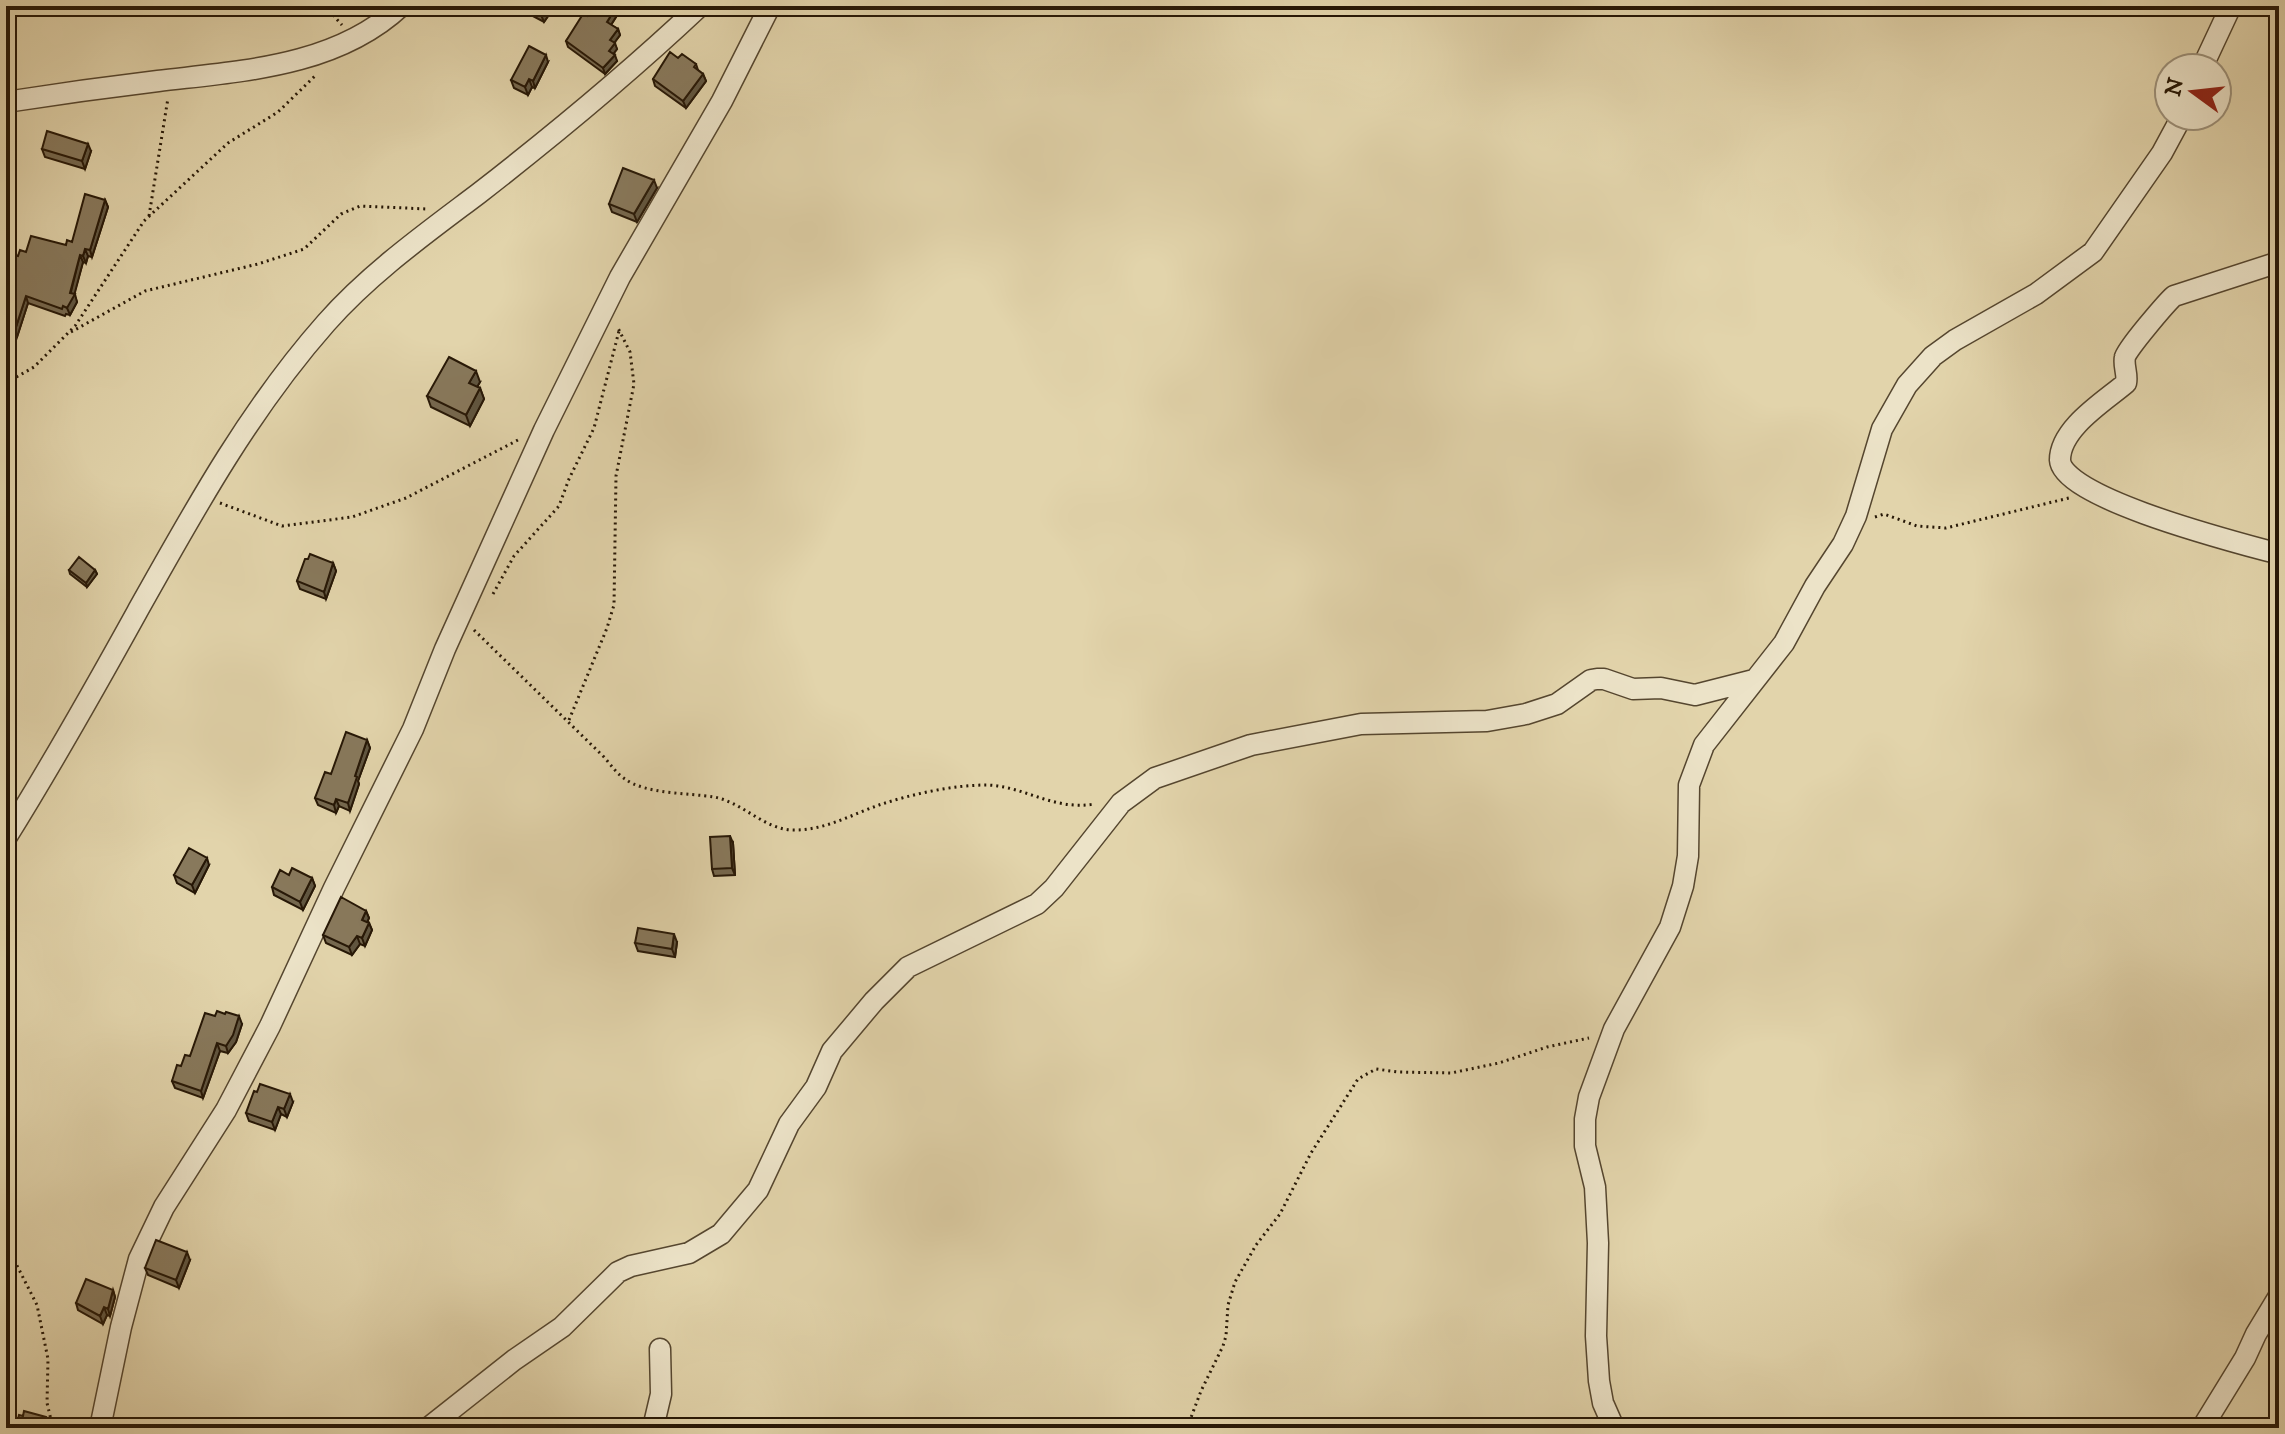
<svg xmlns="http://www.w3.org/2000/svg" width="2285" height="1434" viewBox="0 0 2285 1434" font-family="'IM FELL DW Pica',serif">
	<style>
		.lines { fill: none; stroke-linecap: round; stroke-linejoin: round }
		.minor-casing { stroke: #55462f; stroke-width: 23 }
		.path { stroke: #261706; stroke-width: 3; stroke-dasharray: 2 4; stroke-linecap: butt }
		.minor { stroke: #ece3c8; stroke-width: 20 }
		.wall { fill: #75684f; stroke: #261706; stroke-width: 2 }
		.shaded-wall { fill: #5f5540; stroke: #261706; stroke-width: 2 }
		.building { fill: #88795c; stroke: #261706; stroke-width: 2 }
	</style>
	<rect width="100%" height="100%" fill="#e2d4ab"/>
	<filter id="stains"><feTurbulence type="fractalNoise" baseFrequency=".0025" numOctaves="4"/><feColorMatrix values="0 0 0 0 .2 0 0 0 0 .09 0 0 0 0 .02 0 0 0 .5 -.17"/></filter>
	<radialGradient id="worn" r=".72"><stop offset=".6" stop-color="#630" stop-opacity="0"/><stop offset="1" stop-color="#630" stop-opacity=".3"/></radialGradient>
	<g class="lines">
		<defs>
			<path id="minor" d="M 2202,68 L 2231,6
				M 6,102 C 57,94 108,87 158,81 C 241,71 336,67 401,6
				M 2279,262 L 2174,296 C 2167,302 2126,350 2125,357 C 2123,366 2128,374 2126,383 C 2105,401 2060,428 2060,460 C 2062,499 2243,544 2279,554
				M 6,838 C 52,764 95,688 137,612 C 193,512 249,410 326,323 C 369,274 425,234 478,194 C 554,135 630,72 700,6
				M 100,1428 L 121,1327 L 139,1259 L 164,1207 L 226,1110 L 270,1026 L 334,888 L 413,729 L 445,649 L 544,430 L 620,277 L 722,101 L 770,6
				M 428,1428 L 514,1360 L 562,1327 L 618,1272 L 631,1266 L 689,1253 L 721,1234 L 758,1190 L 789,1124 L 816,1087 L 832,1051 L 874,1001 L 908,967 L 1037,904 L 1054,888 L 1121,803 L 1155,778 L 1251,745 L 1361,724 L 1487,721 L 1526,714 L 1557,704 L 1591,680 L 1597,679 L 1604,679 L 1633,689 L 1661,688 L 1695,695 L 1754,680
				M 653,1428 L 661,1394 L 660,1349
				M 1614,1428 L 1603,1403 L 1599,1381 L 1596,1336 L 1598,1243 L 1595,1187 L 1585,1146 L 1585,1119 L 1589,1097 L 1614,1029 L 1670,927 L 1683,886 L 1688,856 L 1689,785 L 1704,745 L 1784,643 L 1815,586 L 1843,544 L 1856,516 L 1882,429 L 1907,385 L 1933,356 L 1955,340 L 2036,294 L 2093,252 L 2162,153 L 2182,116
				M 2202,1428 L 2245,1358 L 2256,1334 L 2279,1296"/>
		</defs>
		<!-- minor casing -->
		<use href="#minor" class="minor-casing"/>
		<!-- path -->
		<path class="path" d="M 325,6 L 342,25
			M 149,216 L 168,98
			M 71,332 L 145,291 L 258,264 L 304,249 L 341,214 L 360,206 L 427,209
			M 6,383 L 34,367 L 75,326 L 144,221 L 228,143 L 278,112 L 317,74
			M 220,503 L 282,526 L 352,517 L 406,498 L 518,440
			M 1875,517 L 1884,514 L 1917,526 L 1946,528 L 2069,498
			M 493,594 L 514,556 L 559,506 L 569,479 L 594,428 L 619,331
			M 474,630 L 604,757 C 611,765 617,774 625,779 C 645,794 689,793 714,797 C 742,802 764,829 792,830 C 823,831 851,815 879,805 C 912,794 953,785 987,785 C 1024,786 1054,811 1094,804
			M 569,720 L 607,628 L 614,605 L 616,476 L 634,384 L 630,352 L 617,326
			M 6,1244 L 37,1305 L 48,1359 L 47,1403 L 53,1428
			M 1187,1428 L 1201,1391 L 1223,1346 L 1226,1336 L 1228,1305 L 1235,1282 L 1256,1245 L 1280,1214 L 1311,1153 L 1358,1079 L 1376,1069 L 1398,1072 L 1451,1073 L 1499,1063 L 1547,1047 L 1589,1038"/>
		<!-- minor -->
		<use href="#minor" class="minor"/>
	</g>
	<!-- wall -->
	<path class="wall" d="M 526,6 L 555,6 L 544,22 L 529,14 Z
		M 623,6 L 611,25 L 618,29 L 620,35 L 614,43 L 617,49 L 613,54 L 617,61 L 605,74 L 568,47 L 566,41 L 587,16 Z
		M 678,58 L 696,64 L 698,70 L 703,74 L 706,81 L 686,108 L 655,86 L 653,79 Z
		M 548,62 L 535,88 L 532,87 L 528,95 L 514,88 L 511,80 Z
		M 42,149 L 91,151 L 85,169 L 45,157 Z
		M 657,188 L 637,222 L 612,212 L 609,204 Z
		M 105,200 L 108,207 L 92,257 L 88,256 L 86,263 L 83,262 L 74,294 L 77,302 L 70,315 L 66,314 L 65,316 L 28,303 L 17,337 L 6,333 L 6,277 L 18,256 L 26,252 L 66,245 L 72,242 Z
		M 480,382 L 477,387 L 480,388 L 484,399 L 470,426 L 431,407 L 427,396 Z
		M 308,559 L 333,563 L 336,571 L 326,599 L 300,589 L 297,581 Z
		M 69,570 L 95,570 L 97,574 L 87,587 L 70,574 Z
		M 367,740 L 370,748 L 358,781 L 359,784 L 350,811 L 339,806 L 336,813 L 318,805 L 315,798 L 331,774 Z
		M 733,843 L 735,875 L 714,876 L 712,869 Z
		M 209,865 L 195,893 L 177,883 L 174,875 Z
		M 289,875 L 312,878 L 315,886 L 303,910 L 274,895 L 272,887 Z
		M 366,911 L 369,918 L 367,922 L 369,923 L 372,930 L 365,946 L 360,944 L 352,955 L 326,943 L 323,935 Z
		M 677,942 L 675,957 L 638,951 L 635,943 Z
		M 225,1014 L 242,1024 L 236,1042 L 228,1053 L 220,1051 L 203,1098 L 175,1088 L 172,1081 L 181,1066 L 190,1056 L 215,1016 Z
		M 293,1102 L 287,1117 L 281,1114 L 275,1130 L 249,1121 L 246,1113 Z
		M 190,1260 L 179,1288 L 148,1275 L 145,1268 Z
		M 113,1290 L 115,1297 L 110,1316 L 107,1315 L 103,1324 L 78,1310 L 76,1303 Z"/>
	<!-- shaded-wall -->
	<path class="shaded-wall" d="M 548,6 L 555,6 L 544,22 L 541,15 Z
		M 617,6 L 623,6 L 609,28 L 607,22 Z
		M 618,29 L 620,35 L 612,46 L 610,40 Z
		M 615,43 L 617,49 L 611,57 L 609,51 Z
		M 546,55 L 548,62 L 535,88 L 533,81 Z
		M 615,55 L 617,61 L 605,74 L 603,68 Z
		M 703,74 L 706,81 L 686,108 L 683,101 Z
		M 529,79 L 532,87 L 528,95 L 525,87 Z
		M 88,144 L 91,151 L 85,169 L 82,161 Z
		M 654,180 L 657,188 L 637,222 L 634,214 Z
		M 105,200 L 108,207 L 92,257 L 90,250 Z
		M 85,249 L 88,256 L 86,263 L 83,256 Z
		M 80,255 L 83,262 L 74,296 L 75,294 L 77,302 L 70,315 L 67,308 Z
		M 26,296 L 28,303 L 17,337 L 15,330 Z
		M 476,371 L 480,382 L 473,394 L 469,383 Z
		M 480,388 L 484,399 L 470,426 L 466,415 Z
		M 333,563 L 336,571 L 326,599 L 324,592 Z
		M 95,570 L 97,574 L 87,587 L 86,583 Z
		M 367,740 L 370,748 L 358,781 L 359,784 L 350,811 L 348,803 L 355,776 Z
		M 336,799 L 339,806 L 336,813 L 334,805 Z
		M 730,836 L 733,843 L 735,875 L 732,868 Z
		M 207,858 L 209,865 L 195,893 L 192,885 Z
		M 312,878 L 315,886 L 303,910 L 300,902 Z
		M 366,911 L 369,918 L 365,927 L 362,920 Z
		M 369,923 L 372,930 L 365,946 L 362,938 Z
		M 674,934 L 677,942 L 675,957 L 672,949 Z
		M 357,936 L 360,944 L 352,955 L 349,947 Z
		M 239,1016 L 242,1024 L 236,1042 L 228,1053 L 226,1046 Z
		M 217,1043 L 220,1051 L 203,1098 L 201,1091 Z
		M 290,1094 L 293,1102 L 287,1117 L 284,1109 Z
		M 278,1107 L 281,1114 L 275,1130 L 272,1122 Z
		M 187,1252 L 190,1260 L 179,1288 L 176,1280 Z
		M 113,1290 L 115,1297 L 110,1316 L 108,1309 Z
		M 104,1307 L 107,1315 L 103,1324 L 100,1316 Z"/>
	<!-- building -->
	<path class="building" d="M 526,6 L 548,6 L 541,15 Z
		M 593,6 L 617,6 L 607,22 L 618,29 L 610,40 L 615,43 L 609,51 L 615,55 L 603,68 L 566,41 L 583,14 L 587,16 Z
		M 529,46 L 546,55 L 533,81 L 529,79 L 525,87 L 511,80 Z
		M 670,52 L 678,58 L 682,54 L 696,64 L 694,67 L 703,74 L 683,101 L 653,79 Z
		M 47,131 L 88,144 L 82,161 L 42,149 Z
		M 623,168 L 654,180 L 634,214 L 609,204 Z
		M 85,194 L 105,200 L 90,250 L 85,249 L 83,256 L 80,255 L 70,293 L 75,294 L 67,308 L 63,306 L 62,309 L 26,296 L 15,330 L 6,327 L 6,277 L 14,255 L 18,256 L 20,250 L 26,252 L 31,236 L 66,245 L 67,240 L 72,242 Z
		M 449,357 L 476,371 L 469,383 L 480,388 L 466,415 L 427,396 Z
		M 310,554 L 333,563 L 324,592 L 297,581 L 305,559 L 308,559 Z
		M 79,557 L 95,570 L 86,583 L 69,570 Z
		M 346,732 L 367,740 L 355,776 L 357,777 L 348,803 L 336,799 L 334,805 L 315,798 L 325,772 L 331,774 Z
		M 730,836 L 732,868 L 712,869 L 710,837 Z
		M 189,848 L 207,858 L 192,885 L 174,875 Z
		M 292,868 L 312,878 L 300,902 L 272,887 L 280,870 L 289,875 Z
		M 341,897 L 366,911 L 362,920 L 369,923 L 362,938 L 357,936 L 349,947 L 323,935 Z
		M 638,928 L 674,934 L 672,949 L 635,943 Z
		M 217,1011 L 225,1014 L 226,1012 L 239,1016 L 233,1035 L 226,1046 L 217,1043 L 201,1091 L 172,1081 L 177,1065 L 181,1066 L 185,1055 L 190,1056 L 205,1013 L 215,1016 Z
		M 260,1084 L 290,1094 L 284,1109 L 278,1107 L 272,1122 L 246,1113 L 254,1091 L 257,1092 Z
		M 156,1240 L 187,1252 L 176,1280 L 145,1268 Z
		M 86,1279 L 113,1290 L 108,1309 L 104,1307 L 100,1316 L 76,1303 Z
		M 24,1411 L 46,1417 L 44,1423 L 52,1425 L 51,1428 L 16,1428 L 19,1415 L 23,1416 Z"/>
	<!-- margin -->
	<rect width="2285" height="1434" fill="none" stroke="#e2d4ab" stroke-width="32"/>
	<rect x="8" y="8" width="2269" height="1418" fill="none" stroke="#261706" stroke-width="4"/>
	<rect x="16" y="16" width="2253" height="1402" fill="none" stroke="#261706" stroke-width="2"/>
	<!-- north arrow -->
	<g transform="translate(2193 92) rotate(285)"><circle r="38" fill="#ece3c8" stroke="#9d917a" stroke-width="2"/>
	<path d="M0-6L14 30L0 20L-14 30Z" fill="#8f2418"/>
	<text y="-12" font-size="22" font-weight="bold" text-anchor="middle" fill="#261706">N</text>
	</g>
	<rect width="100%" height="100%" filter="url(#stains)"/>
	<rect width="100%" height="100%" fill="url(#worn)"/>
</svg>
